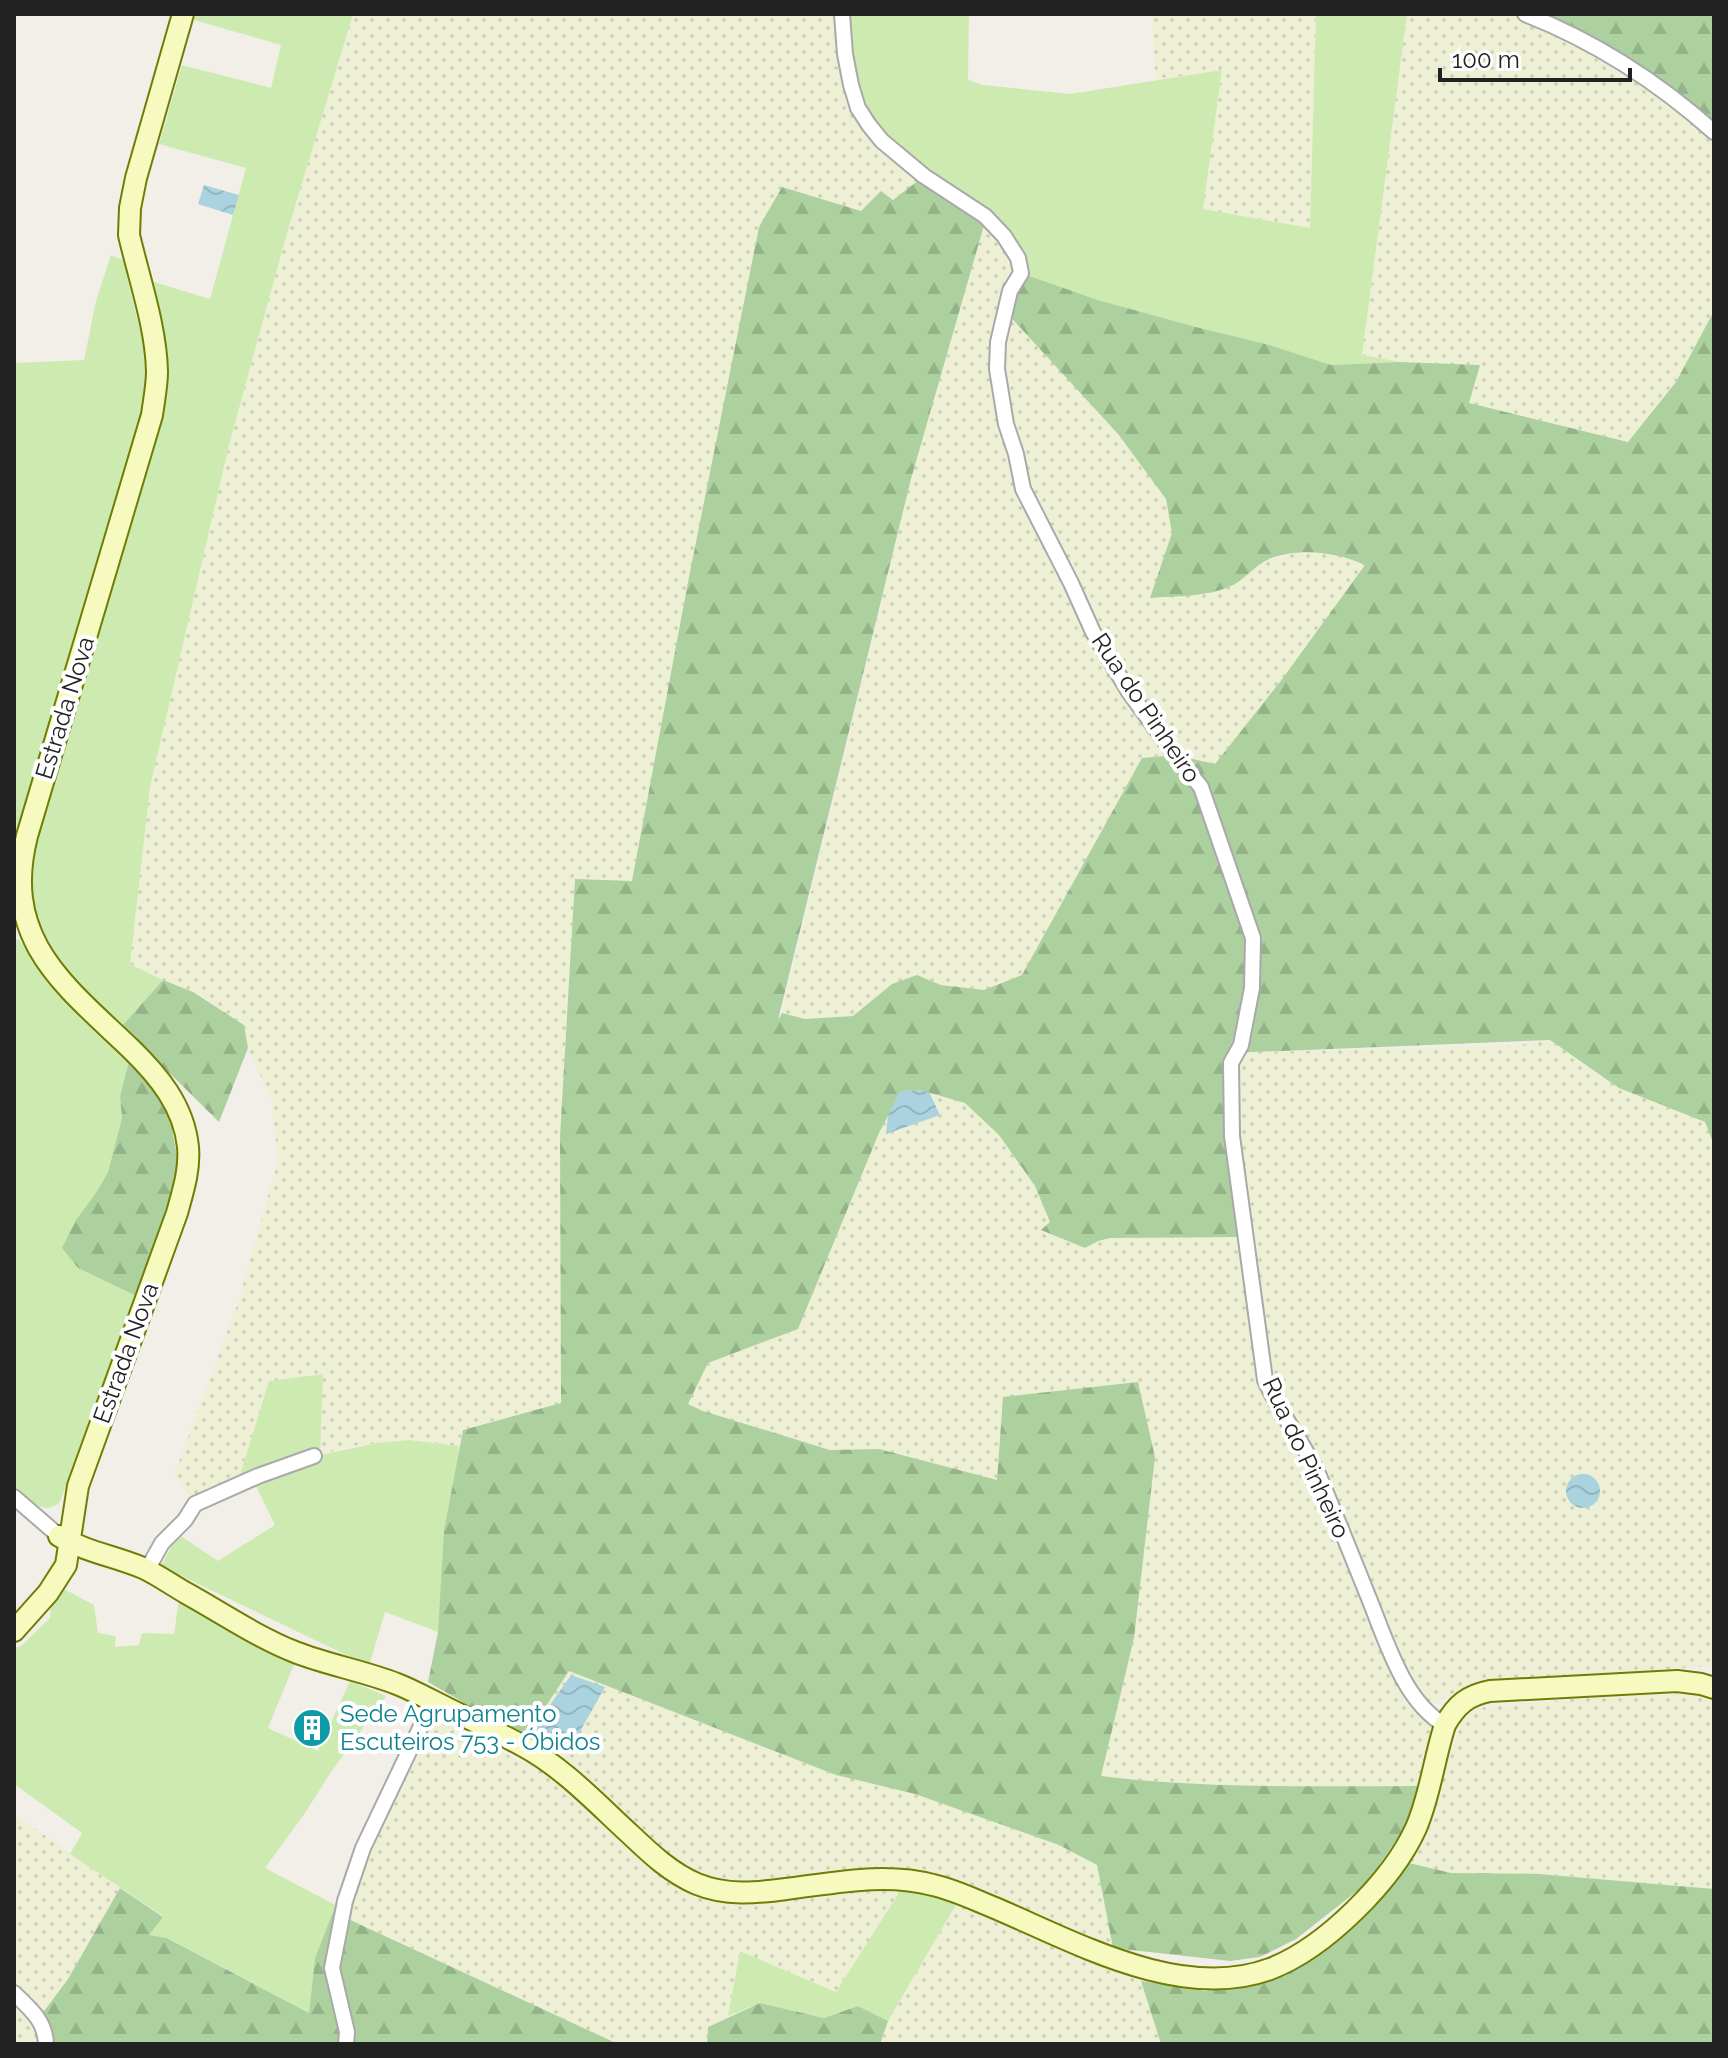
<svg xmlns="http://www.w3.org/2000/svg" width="1728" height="2058" viewBox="0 0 1728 2058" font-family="Raleway,sans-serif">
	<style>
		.farmland { fill: url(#farmland-dots); fill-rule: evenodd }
		.grass { fill: #cdebb0 }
		.forest { fill: url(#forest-firs) }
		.water { fill: url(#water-waves) }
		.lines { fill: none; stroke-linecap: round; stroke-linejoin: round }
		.street-casing { stroke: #a9a9a9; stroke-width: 18 }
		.secondary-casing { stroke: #707d05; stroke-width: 24 }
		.street { stroke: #fff; stroke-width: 14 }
		.secondary { stroke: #f7fabf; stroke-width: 20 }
		.labels { text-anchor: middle; stroke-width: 8; stroke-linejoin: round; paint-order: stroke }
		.street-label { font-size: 24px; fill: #222; stroke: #fff }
		.culture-label { font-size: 24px; fill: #0d838f; stroke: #fff; text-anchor: start }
	</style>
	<defs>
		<pattern id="farmland-dots" width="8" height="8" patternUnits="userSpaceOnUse" patternTransform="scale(2)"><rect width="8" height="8" fill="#eef0d5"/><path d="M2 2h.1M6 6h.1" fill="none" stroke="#ccceb7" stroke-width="1.8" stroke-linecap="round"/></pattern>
		<pattern id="forest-firs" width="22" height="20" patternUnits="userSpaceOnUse" patternTransform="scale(2)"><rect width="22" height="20" fill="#add19e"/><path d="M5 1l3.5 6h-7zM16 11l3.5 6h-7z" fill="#95b388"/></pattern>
		<pattern id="water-waves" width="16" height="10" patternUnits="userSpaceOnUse" patternTransform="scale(2)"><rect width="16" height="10" fill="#aad3df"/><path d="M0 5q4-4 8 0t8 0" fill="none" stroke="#92b5bf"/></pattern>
	</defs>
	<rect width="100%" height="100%" fill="#f2efe9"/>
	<!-- farmland -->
	<path class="farmland" d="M 353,14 L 843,14 L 924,176 L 893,201 L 881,191 L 861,211 L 782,187 L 759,227 L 688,582 L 632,882 L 575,880 L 560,1136 L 561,1403 L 463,1429 L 459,1446 L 409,1440 L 353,1446 L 319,1455 L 269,1381 L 237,1485 L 195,1504 L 174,1475 L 239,1300 L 278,1160 L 271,1099 L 248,1048 L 244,1025 L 193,992 L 163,980 L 130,964 L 150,787 L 229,445 L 287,233 Z
		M 1152,14 L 1316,14 L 1311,228 L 1202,209 L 1222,71 L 1155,79 Z
		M 1407,14 L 1525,14 L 1550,24 L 1714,132 L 1714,311 L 1676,382 L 1629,442 L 1468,403 L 1479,365 L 1400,362 L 1362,355 Z
		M 987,215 L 1118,434 L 1166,499 L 1184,595 L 1209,594 L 1232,586 L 1268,560 L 1296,553 L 1335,554 L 1366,565 L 1280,682 L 1215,765 L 1175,755 L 1142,758 L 1022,975 L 984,990 L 941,985 L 917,975 L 892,984 L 853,1016 L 805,1019 L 782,1013 L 911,479 Z
		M 1550,1040 L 1619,1088 L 1705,1122 L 1714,1145 L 1714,1666 L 1507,1681 L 1477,1685 L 1455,1693 L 1425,1708 L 1435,1720 L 1421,1786 L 1230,1786 L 1155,1782 L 1101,1776 L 1134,1638 L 997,1481 L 879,1449 L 830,1450 L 703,1411 L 688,1404 L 708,1363 L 798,1329 L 879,1133 L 900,1091 L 920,1090 L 965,1103 L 999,1135 L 1035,1186 L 1051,1223 L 1042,1229 L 1085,1248 L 1098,1241 L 1110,1238 L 1133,1236 L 1245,1238 L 1231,1114 L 1241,1045 L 1267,1052 L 1517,1045 Z
		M 569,1671 L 836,1775 L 915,1794 L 1059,1845 L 1097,1865 L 1113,1948 L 949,1879 L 915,1870 L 874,1870 L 769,1881 L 737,1882 L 700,1877 L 659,1853 L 525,1738 ZM 571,1675 L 572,1741 L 568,1743 L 534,1729 Z
		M 1682,1689 L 1698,1692 L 1714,1699 L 1714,1889 L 1539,1874 L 1451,1873 L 1409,1863 L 1428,1823 L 1466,1709 Z
		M 435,1717 L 514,1758 L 550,1773 L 664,1878 L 697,1894 L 722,1901 L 741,1903 L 804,1896 L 902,1888 L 837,1992 L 740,1951 L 728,2016 L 708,2027 L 707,2044 L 618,2044 L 342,1916 L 363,1848 Z
		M 14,1814 L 120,1888 L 68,1979 L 39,2018 L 46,2044 L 14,2044 Z
		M 957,1903 L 1059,1948 L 1141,1981 L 1161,2044 L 880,2044 L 888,2021 Z"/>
	<!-- grass -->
	<path class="grass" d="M 196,14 L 353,14 L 287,233 L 229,445 L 150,787 L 130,964 L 163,980 L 122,1026 L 64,971 L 42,935 L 31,901 L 29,868 L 38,833 L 150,463 L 161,419 L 148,280 L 210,299 L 246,168 L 159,144 L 182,65 L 271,88 L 281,45 L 194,20 Z
		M 843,14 L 969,14 L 968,80 L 983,85 L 1070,94 L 1222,70 L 1203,209 L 1310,228 L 1316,14 L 1407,14 L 1362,355 L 1400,362 L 1331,365 L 1270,345 L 1196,327 L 1098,300 L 1021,273 L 1004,236 L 932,182 L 859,108 Z
		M 111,255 L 123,260 L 146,355 L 146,388 L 140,424 L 14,849 L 14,363 L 84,360 L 96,301 Z
		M 14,939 L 19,939 C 47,987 90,1022 129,1061 L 120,1096 L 122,1118 L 108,1172 L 96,1193 L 78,1268 L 136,1296 L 60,1502 C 43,1518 27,1497 14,1485 Z
		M 323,1374 L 320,1455 L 377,1443 L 409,1440 L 459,1446 L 438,1632 L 385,1612 L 369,1666 L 161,1566 L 178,1534 L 218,1561 L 275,1525 L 253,1480 L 237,1485 L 269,1381 Z
		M 64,1589 L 94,1605 L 98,1633 L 116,1636 L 115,1647 L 139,1645 L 142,1633 L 174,1634 L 179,1598 L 295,1662 L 268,1728 L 318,1751 L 350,1681 L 386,1696 L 329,1775 L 305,1813 L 265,1868 L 343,1909 L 342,1916 L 333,1913 L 315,1958 L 309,2013 L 168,1938 L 148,1935 L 163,1916 L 70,1854 L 82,1833 L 14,1784 L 14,1648 L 21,1646 L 50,1618 L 51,1603 Z
		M 902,1888 L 957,1903 L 888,2021 L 858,2006 L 824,2018 L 760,2003 L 728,2016 L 740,1951 L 836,1992 Z"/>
	<!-- forest -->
	<path class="forest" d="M 1525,14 L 1714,14 L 1714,138 L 1609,56 Z
		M 924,176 L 987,215 L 911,479 L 778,1020 L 782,1013 L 805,1019 L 853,1016 L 892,984 L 917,975 L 941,985 L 984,990 L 1022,975 L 1142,758 L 1175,755 L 1215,764 L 1280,682 L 1365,565 C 1337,552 1299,547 1269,559 C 1255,565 1244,581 1229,587 C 1205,597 1176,596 1150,598 L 1172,533 L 1166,499 L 1118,434 L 1005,311 L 1021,273 L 1098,300 L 1196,327 L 1270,345 L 1331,365 L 1400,362 L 1480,365 L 1469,403 L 1628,442 L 1676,382 L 1714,311 L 1714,1145 L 1705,1122 L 1619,1088 L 1550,1040 L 1230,1053 L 1247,1237 L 1110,1238 L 1098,1241 L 1085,1248 L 1041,1230 L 1050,1222 L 1035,1186 L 999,1135 L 965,1103 L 920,1090 L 901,1091 L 879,1133 L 798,1329 L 708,1363 L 688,1404 L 703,1411 L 830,1450 L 879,1449 L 997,1480 L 1003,1397 L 1138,1382 L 1155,1457 L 1134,1638 L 1101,1776 C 1207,1789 1314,1786 1421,1786 L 1406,1826 L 1366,1884 L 1296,1939 L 1260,1957 L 1230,1961 L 1113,1948 L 1097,1865 L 1059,1845 L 915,1794 L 836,1775 L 569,1671 L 525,1738 L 428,1682 L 438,1632 L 444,1531 L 463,1430 L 561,1403 L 560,1136 L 575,879 L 632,881 L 688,582 L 759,227 L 782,187 L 861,211 L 881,191 L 893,200 Z
		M 163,980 L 193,992 L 244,1025 L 248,1048 L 219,1122 L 122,1026 Z
		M 129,1061 L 161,1100 L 171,1122 L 177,1156 L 174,1186 L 136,1296 L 78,1268 L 62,1248 L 76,1220 L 96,1193 L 108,1172 L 122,1118 L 120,1096 Z
		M 1409,1863 L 1451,1873 L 1539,1874 L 1714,1889 L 1714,2044 L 1161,2044 L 1141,1981 L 1205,1991 L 1252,1986 L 1285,1976 L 1315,1953 L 1379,1896 Z
		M 120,1888 L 163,1917 L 149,1935 L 167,1938 L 309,2013 L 315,1958 L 333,1912 L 618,2044 L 46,2044 L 39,2018 L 68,1979 Z
		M 760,2003 L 824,2018 L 858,2006 L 888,2021 L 880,2044 L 707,2044 L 708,2027 Z"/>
	<!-- water -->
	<path class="water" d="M 204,185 L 239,195 L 233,215 L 198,204 Z
		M 920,1090 L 929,1092 L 940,1115 L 886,1134 L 888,1115 L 900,1091 Z
		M1566 1491a17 17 0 1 1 34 0a17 17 0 1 1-34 0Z
		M 571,1675 L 605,1687 L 578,1735 L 568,1743 L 533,1729 Z"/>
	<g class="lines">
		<defs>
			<path id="street" d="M 842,14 L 845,54 L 851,85 L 858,108 L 869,125 L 882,141 L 924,176 L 985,216 L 1004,236 L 1018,258 L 1021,273 L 1010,291 L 998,342 L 997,369 L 1006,424 L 1016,454 L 1023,489 L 1071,583 L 1093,632 L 1129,692 L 1175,755 L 1201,787 L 1253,938 L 1252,988 L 1241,1045 L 1231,1063 L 1232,1136 L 1265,1380 C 1280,1414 1304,1443 1319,1476 C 1336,1516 1352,1556 1368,1596 C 1385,1637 1403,1702 1445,1725
				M 1525,14 C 1594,41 1659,83 1714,132
				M 14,1497 L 59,1536
				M 147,1570 L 162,1543 L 185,1520 L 195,1504 L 258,1476 L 314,1456
				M 14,1993 C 30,2009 45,2020 46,2044
				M 346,2044 L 347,2032 L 332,1968 L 345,1901 L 363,1848 L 433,1701"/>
			<path id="secondary" d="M 59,1536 C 86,1552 114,1556 143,1568 C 158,1575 172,1585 186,1593 C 222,1613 257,1637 295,1652 C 328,1665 364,1671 397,1684 C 415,1691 432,1701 449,1709 C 474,1721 499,1733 523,1746 C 564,1768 597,1804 631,1835 C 651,1854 671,1873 697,1884 C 726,1896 756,1893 786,1889 C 835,1883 885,1872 933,1885 C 955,1890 975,1900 995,1908 C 1075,1942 1181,2002 1270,1969 C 1325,1948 1392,1881 1416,1828 C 1430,1796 1434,1759 1445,1725 C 1456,1705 1468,1695 1490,1691 L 1677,1681 L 1701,1684 L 1714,1688
				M 14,1631 L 48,1593 L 66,1565 L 78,1486 L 177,1213 C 183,1191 190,1170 188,1147 C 184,1106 158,1075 130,1048 C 63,984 1,939 27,836 L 152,415 C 154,400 157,386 157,371 C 156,327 139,278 129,235 L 130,208 L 136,178 L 183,14"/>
		</defs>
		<!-- street casing -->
		<use href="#street" class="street-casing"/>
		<!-- secondary casing -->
		<use href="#secondary" class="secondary-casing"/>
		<!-- street -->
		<use href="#street" class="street"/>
		<!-- secondary -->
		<use href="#secondary" class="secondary"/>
	</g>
	<!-- icons -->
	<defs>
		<symbol id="building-disc" viewBox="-11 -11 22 22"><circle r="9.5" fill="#0f9aa8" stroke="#fff"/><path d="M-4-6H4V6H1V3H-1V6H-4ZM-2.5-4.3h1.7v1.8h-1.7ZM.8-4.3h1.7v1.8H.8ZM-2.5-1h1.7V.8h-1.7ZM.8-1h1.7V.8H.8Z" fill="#fff"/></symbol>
	</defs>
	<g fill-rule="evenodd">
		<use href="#building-disc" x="290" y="1706" width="44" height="44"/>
	</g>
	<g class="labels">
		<!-- street labels -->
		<g class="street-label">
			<text transform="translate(65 708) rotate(-73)" y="8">Estrada Nova</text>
			<text transform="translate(1146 708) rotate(56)" y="8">Rua do Pinheiro</text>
			<text transform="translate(126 1353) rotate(-70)" y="8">Estrada Nova</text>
			<text transform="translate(1306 1458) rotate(65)" y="8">Rua do Pinheiro</text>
		</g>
		<!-- culture labels -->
		<g class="culture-label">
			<text x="340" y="1722">Sede Agrupamento<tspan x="340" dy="28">Escuteiros 753 - Óbidos</tspan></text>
		</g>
	</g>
	<!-- border -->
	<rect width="1728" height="2058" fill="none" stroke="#222222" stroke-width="32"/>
	<!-- scale -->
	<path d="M1440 68v12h190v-12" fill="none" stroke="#222222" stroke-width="4"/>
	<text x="1452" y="68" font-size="24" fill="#222222" stroke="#ffffff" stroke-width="6" paint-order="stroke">100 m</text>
</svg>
